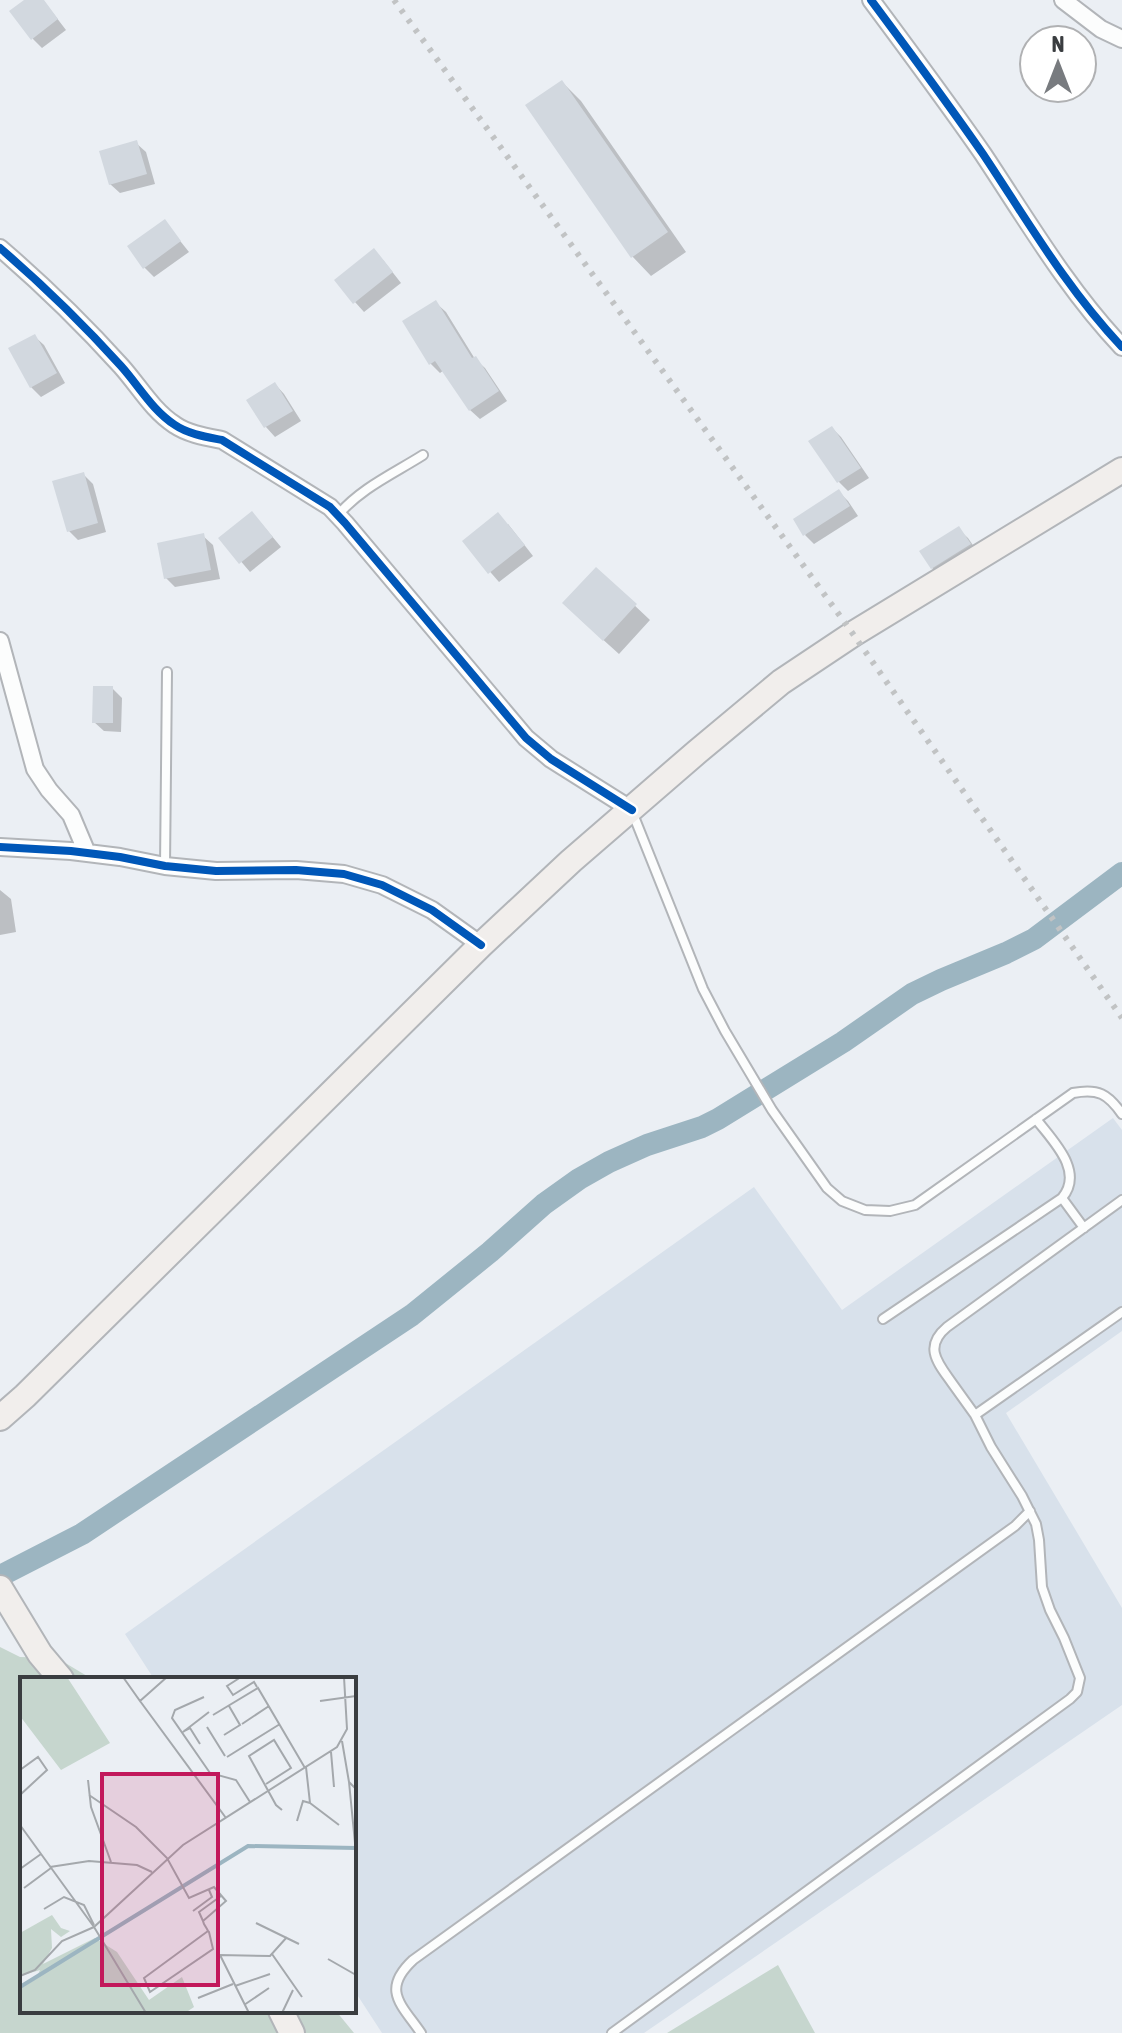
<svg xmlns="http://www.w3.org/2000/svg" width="1122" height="2033" viewBox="0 0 1122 2033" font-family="'Asap Condensed',sans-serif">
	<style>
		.built { fill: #d8e1eb }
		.green { fill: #c6d6ce }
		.shadow { fill: #0003 }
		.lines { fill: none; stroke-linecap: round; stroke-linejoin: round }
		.canal { stroke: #9cb5c1; stroke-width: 22 }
		.building { fill: #d2d8df }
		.lane-casing { stroke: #b2b5b9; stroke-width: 12 }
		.street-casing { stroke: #b2b5b9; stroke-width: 20 }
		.secondary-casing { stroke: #b2b5b9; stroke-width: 28 }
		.lane { stroke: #fcfdfd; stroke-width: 8 }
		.street { stroke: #fcfdfd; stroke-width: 16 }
		.secondary { stroke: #f1eeec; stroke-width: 24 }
		.rail { stroke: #c1c3c4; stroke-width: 6; stroke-dasharray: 4 8; stroke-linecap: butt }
		.cycleway-casing { stroke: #fff; stroke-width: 13 }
		.cycleway { stroke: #0057b8; stroke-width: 8 }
		.inset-river { fill: none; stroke: #9cb5c1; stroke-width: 4 }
		.inset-road { fill: none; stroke: #a4a8ac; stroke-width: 2 }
		.view { fill: #c2185b; fill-opacity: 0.15; stroke: #c2185b; stroke-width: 4 }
		.inset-edge { fill: none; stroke: #3a3d40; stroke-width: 4 }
	</style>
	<rect width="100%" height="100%" fill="#ebeff4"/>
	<!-- built -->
	<path class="built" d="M 1113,1118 L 1122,1130 L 1122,1331 L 1006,1413 L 1122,1608 L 1122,1705 L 644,2033 L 382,2033 L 354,1990 L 354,1679 L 154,1679 L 125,1634 L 754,1187 L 842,1310 Z"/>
	<!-- green -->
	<path class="green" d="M 0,1647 L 20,1657 L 57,1658 L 92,1679 L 22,1679 L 22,2011 L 336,2011 L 354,2033 L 0,2033 Z
		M 778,1965 L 815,2033 L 667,2033 Z"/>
	<!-- shadow -->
	<path class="shadow" d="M 27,0 L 43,0 L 66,30 L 42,48 L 33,39 Z
		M 562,82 L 581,101 L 686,252 L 651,276 L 632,256 Z
		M 136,143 L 146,152 L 155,184 L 120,193 L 110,184 Z
		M 165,222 L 189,252 L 154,277 L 144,267 Z
		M 383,260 L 401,283 L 364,312 L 355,302 Z
		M 436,303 L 446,312 L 475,359 L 485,368 L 507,401 L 480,419 L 470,410 L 444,370 L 440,373 L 430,363 Z
		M 34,336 L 44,345 L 65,383 L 41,397 L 31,387 L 10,349 Z
		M 275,384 L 284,394 L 301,421 L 275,437 L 266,427 L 249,400 Z
		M 832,428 L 841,437 L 869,478 L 848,491 L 839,482 Z
		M 83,474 L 93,484 L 106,532 L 78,540 L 69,531 Z
		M 839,492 L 848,501 L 858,516 L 814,544 L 805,535 Z
		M 261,523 L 281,547 L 250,572 L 221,538 Z
		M 508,524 L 533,556 L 499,582 L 464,542 Z
		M 958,529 L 968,538 L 979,554 L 942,577 L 932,568 Z
		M 203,536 L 213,545 L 220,579 L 175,587 L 166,578 Z
		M 596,569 L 650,620 L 619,654 L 579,618 Z
		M 112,688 L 122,698 L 121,732 L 104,731 L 94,722 Z
		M 0,890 L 11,899 L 16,932 L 0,935 Z"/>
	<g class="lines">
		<!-- canal -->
		<path class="canal" d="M 0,1576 L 82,1534 L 412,1315 L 490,1252 L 544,1204 L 579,1179 L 609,1162 L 647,1145 L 702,1127 L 718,1119 L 843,1042 L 912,994 L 941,980 L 1006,953 L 1034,939 L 1122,873"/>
	</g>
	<!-- building -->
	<path class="building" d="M 24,0 L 44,0 L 58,19 L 31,40 L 9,11 Z
		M 562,80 L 668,232 L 631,258 L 525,105 Z
		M 137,140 L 147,174 L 109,185 L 99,151 Z
		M 165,219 L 181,241 L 143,269 L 127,246 Z
		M 374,248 L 393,272 L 353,304 L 334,280 Z
		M 436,300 L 472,358 L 476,356 L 499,391 L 469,411 L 435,361 L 429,365 L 402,321 Z
		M 35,334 L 57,373 L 30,388 L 8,348 Z
		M 275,382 L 293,411 L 264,428 L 246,400 Z
		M 832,426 L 861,468 L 837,483 L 808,441 Z
		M 84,472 L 98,523 L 67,532 L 52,481 Z
		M 839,489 L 850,506 L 803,536 L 793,519 Z
		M 252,511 L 273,537 L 239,564 L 218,538 Z
		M 498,512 L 525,545 L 488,574 L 462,541 Z
		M 959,526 L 971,544 L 931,569 L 919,551 Z
		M 204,533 L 211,570 L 164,579 L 157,543 Z
		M 596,567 L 637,604 L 603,641 L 562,603 Z
		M 93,686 L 113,686 L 113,723 L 92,723 Z"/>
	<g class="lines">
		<defs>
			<path id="lane" d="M 338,515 C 361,488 393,474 423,455
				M 633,814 L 703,989 L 725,1031 L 772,1110 L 827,1188 L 842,1201 L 865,1210 L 890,1211 L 915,1205 L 1073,1093 C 1098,1088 1108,1094 1122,1114
				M 165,866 L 167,672
				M 1062,1198 L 1084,1228
				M 883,1319 L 1062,1198 C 1085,1171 1052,1140 1036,1119
				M 975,1415 C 967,1404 960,1394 952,1383 C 938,1363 923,1347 947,1327 L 1122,1200
				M 421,2033 C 401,2004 381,1990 413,1960 L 1015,1526 L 1030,1511
				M 612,2033 L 1070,1699 L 1077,1692 L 1080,1678 L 1064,1638 L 1050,1610 L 1042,1587 L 1039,1540 L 1036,1524 L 1022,1496 L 991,1447 L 975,1415 L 1122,1312"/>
			<path id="street" d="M 871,0 C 909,51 947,102 983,154 C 1027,220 1067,289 1122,347
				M 1063,0 L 1101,29 L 1122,39
				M 0,248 C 43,285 83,324 121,366 C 139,386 152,410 175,425 C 188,434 207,437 222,440 L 330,507 L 345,523 L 526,738 L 551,759 L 632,810
				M 0,641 L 35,769 L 49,790 L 71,815 L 87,853
				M 0,847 L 71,851 L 120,857 L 165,866 L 216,871 L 296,870 L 344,874 L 382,885 L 432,910 L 481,945"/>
			<path id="secondary" d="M 0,1418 L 25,1396 L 481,945 L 571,861 L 697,752 L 781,682 L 853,634 L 1122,470
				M 0,1588 L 40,1654 L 61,1679
				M 281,2011 L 292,2033"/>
		</defs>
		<!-- lane casing -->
		<use href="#lane" class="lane-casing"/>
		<!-- street casing -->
		<use href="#street" class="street-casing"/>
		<!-- secondary casing -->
		<use href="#secondary" class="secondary-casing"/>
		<!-- lane -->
		<use href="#lane" class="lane"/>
		<!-- street -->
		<use href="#street" class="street"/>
		<!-- secondary -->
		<use href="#secondary" class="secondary"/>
		<!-- rail -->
		<path class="rail" d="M 394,0 L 853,634 L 1122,1018"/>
		<defs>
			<path id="cycleway" d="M 871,0 C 909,51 947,102 983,154 C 1027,220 1067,289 1122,347
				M 0,248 C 43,285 83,324 121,366 C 139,386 152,410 175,425 C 188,434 207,437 222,440 L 330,507 L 345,523 L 526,738 L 551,759 L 632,810
				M 0,847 L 71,851 L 120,857 L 165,866 L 216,871 L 296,870 L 344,874 L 382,885 L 432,910 L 481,945"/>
		</defs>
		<!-- cycleway casing -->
		<use href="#cycleway" class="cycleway-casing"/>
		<!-- cycleway -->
		<use href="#cycleway" class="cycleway"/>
	</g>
	<!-- overview -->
	<g transform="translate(20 1677)">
		<rect width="336" height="336" fill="#ebeff4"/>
		<path d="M 0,0 L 47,0 L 90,66 L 41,93 L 0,39 ZM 32,238 L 41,251 L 50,254 L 41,260 L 31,252 L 32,271 L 23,287 L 75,261 L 97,275 L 129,323 L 162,300 L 174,330 L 165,336 L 0,336 L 0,312 L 16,302 L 20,293 L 0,299 L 0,256 Z" fill="#c6d6ce"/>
		<path class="inset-river" d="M 0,310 L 228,169 L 336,171"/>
		<path class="inset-road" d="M 103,0 L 120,24 L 147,0M 221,0 L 207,9 L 213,18 L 234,5 L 237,10M 184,20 L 155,33 L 152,41 L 190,96 L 216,103 L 230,125M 120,24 L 206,141M 300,24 L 336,19M 193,38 L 238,11 L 285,91M 222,47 L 249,29M 187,50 L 205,79M 164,54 L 170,51 L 180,67M 163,55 L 189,35M 204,58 L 220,48 L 209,29M 322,64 L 329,105 L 336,112M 311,75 L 314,110M 207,80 L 260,47M 286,90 L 290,126 L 319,148M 0,93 L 18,80 L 27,93 L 0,118M 68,103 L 71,130 L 91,185M 329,105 L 335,166M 246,107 L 271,91 L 254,63 L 229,79 L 256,128 L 262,133M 69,118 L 116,150 L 147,181 L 169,221 L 194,210 L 206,224 L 183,244 L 184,247 L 187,252 L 188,254 L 189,255 L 193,272 L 130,315 L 124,301 L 188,254M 277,144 L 283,124 L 290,126M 0,148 L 74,250M 30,190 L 69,184 L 117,188 L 132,195M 0,192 L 21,177M 4,211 L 31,191M 24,232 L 44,220 L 64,228 L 74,248M 173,234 L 192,220 L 189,213M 183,244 L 179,235 L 201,219M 236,246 L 279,267M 252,277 L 282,320M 308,282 L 336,298M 0,299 L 15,293 L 42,264 L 74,250M 215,309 L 250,297M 178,321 L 213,307M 224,328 L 249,311M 126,336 L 74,250 L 163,168 L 317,70 L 327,52 L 324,0M 229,336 L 200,278 L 250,279 L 267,260M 262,336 L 273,313"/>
		<path class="view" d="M 82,97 L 198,97 L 198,308 L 82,308 Z"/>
		<rect width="336" height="336" class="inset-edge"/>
	</g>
	<!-- north arrow -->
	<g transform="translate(1058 64)"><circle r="38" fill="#ffffff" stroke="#b0b1b3" stroke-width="2"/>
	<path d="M0-6L14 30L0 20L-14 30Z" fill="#787b7f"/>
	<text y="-12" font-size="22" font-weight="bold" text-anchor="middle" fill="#3a3d40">N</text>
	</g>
</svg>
